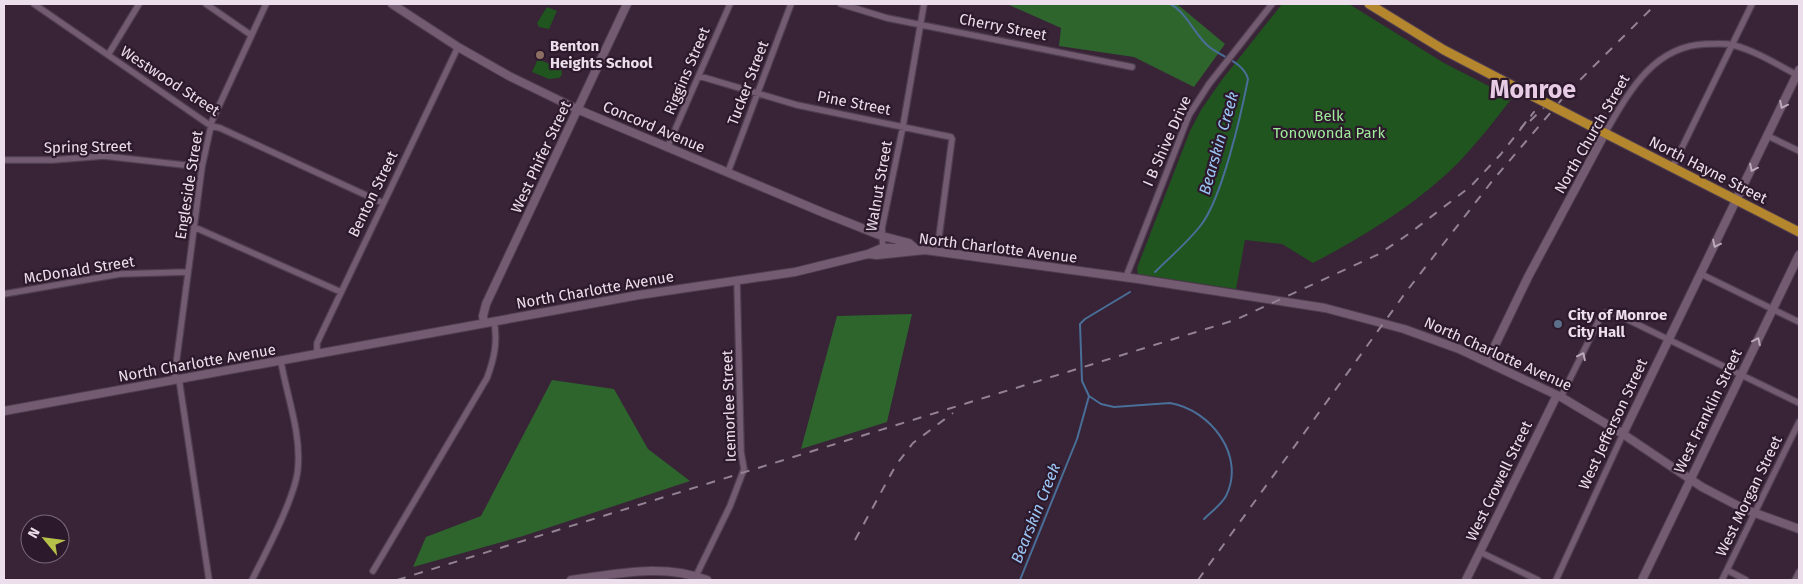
<svg xmlns="http://www.w3.org/2000/svg" width="1803" height="584" viewBox="0 0 1803 584" font-family="'Fira Sans',sans-serif">
	<style>
		.green { fill: #20551f }
		.forest { fill: #2e652d }
		.lines { fill: none; stroke-linecap: round; stroke-linejoin: round }
		.stream { stroke: #496f98; stroke-width: 2 }
		.street-casing { stroke: #4f3e4f; stroke-width: 8 }
		.secondary-casing { stroke: #4f3e4f; stroke-width: 10 }
		.primary-casing { stroke: #4f3e4f; stroke-width: 11 }
		.street { stroke: #735b71; stroke-width: 5.5 }
		.secondary { stroke: #735b71; stroke-width: 8 }
		.primary { stroke: #b4862d; stroke-width: 9 }
		.rail { stroke: #938292; stroke-width: 2; stroke-dasharray: 9 9; stroke-linecap: butt }
		.primary-bridge-casing { stroke: #4f3e4f; stroke-width: 11; stroke-linecap: butt }
		.primary-bridge { stroke: #b4862d; stroke-width: 9 }
		.oneway { stroke: #bcaaba }
		.education-dot { fill: #8d6e63; stroke: #2d192c; stroke-width: 2 }
		.service-dot { fill: #5c6f8a; stroke: #2d192c; stroke-width: 2 }
		.labels { text-anchor: middle; stroke-width: 4.5; stroke-linejoin: round; paint-order: stroke }
		.street-label { font-size: 15px; fill: #ecdeeb; stroke: #2d192c }
		.poi-label { font-size: 15px; font-weight: bold; fill: #ecdeeb; stroke: #2d192c; text-anchor: start }
		.park-label { font-size: 15px; fill: #9eec99; stroke: #2d192c }
		.water-label { font-size: 16px; font-style: italic; fill: #9ac5f4; stroke: #2d192c }
		.town-label { font-size: 25px; font-weight: bold; fill: #e8cce5; stroke: #2d192c }
	</style>
	<rect width="100%" height="100%" fill="#382337"/>
	<!-- green -->
	<path class="green" d="M 1282,4 L 1349,4 L 1444,63 L 1512,98 C 1495,120 1478,142 1458,163 C 1417,204 1364,236 1313,263 L 1282,244 L 1245,240 L 1236,289 L 1138,274 L 1137,268 L 1190,131 L 1201,110 L 1221,81 Z
		M 547,7 L 557,11 L 549,29 L 539,27 L 537,23 Z
		M 538,59 L 561,69 L 562,75 L 559,78 L 549,79 L 532,72 Z"/>
	<!-- forest -->
	<path class="forest" d="M 1000,4 L 1177,4 L 1225,44 L 1194,87 L 1134,57 L 1059,46 L 1061,28 L 1007,4 Z
		M 912,314 L 887,422 L 801,449 L 837,316 Z
		M 552,380 L 614,389 L 648,449 L 690,481 L 523,536 L 413,567 L 426,537 L 481,516 Z"/>
	<g class="lines">
		<!-- stream -->
		<path class="stream" d="M 1155,272 C 1170,257 1188,242 1201,225 C 1222,198 1241,115 1248,79 C 1243,61 1220,57 1207,45 C 1194,33 1185,11 1170,4
			M 1130,292 L 1085,319 L 1080,324 L 1082,381 L 1089,396 L 1101,404 L 1114,407 L 1170,403 C 1211,410 1246,456 1226,496 C 1221,505 1211,512 1204,519
			M 1020,580 L 1077,439 L 1089,396"/>
		<defs>
			<path id="street" d="M 34,4 L 211,126 L 220,128 L 383,203
				M 206,4 L 251,35
				M 841,4 L 887,18 L 1132,67
				M 108,55 L 139,4
				M 699,76 L 797,105 L 951,137 L 952,139 L 937,252
				M 1605,133 C 1629,92 1653,46 1706,44 C 1715,44 1725,43 1733,45 C 1756,51 1778,65 1799,76
				M 1768,136 L 1799,151
				M 667,148 L 730,4
				M 4,160 L 53,160 L 104,156 L 202,167
				M 1672,168 L 1752,4
				M 728,172 L 791,4
				M 194,227 L 341,292
				M 883,250 L 882,228 L 903,126 L 924,4
				M 1701,274 L 1799,322
				M 1126,277 L 1189,115 L 1209,84 L 1272,4
				M 4,294 L 120,274 L 188,272
				M 317,354 L 317,343 L 458,47
				M 179,379 L 209,580
				M 174,380 L 202,167 L 212,121 L 266,4
				M 1561,397 L 1600,318 L 1605,313 L 1612,312 L 1799,403
				M 1480,552 L 1538,580
				M 1727,570 L 1746,580
				M 373,571 L 487,378 C 494,359 498,342 494,321
				M 252,580 C 265,554 297,494 298,467 C 301,433 287,396 281,362
				M 694,580 L 730,506 L 744,469 L 741,452 L 737,281
				M 1556,580 L 1623,434
				M 1722,580 L 1799,422
				M 1795,580 L 1799,572"/>
			<path id="secondary" d="M 392,4 L 458,47 L 509,76 L 579,110 L 824,213 L 882,236 L 909,243 L 917,250
				M 868,254 L 882,248 L 910,248
				M 484,323 L 483,316 L 486,304 L 627,4
				M 1487,362 L 1528,277 L 1605,133
				M 4,411 L 639,295 L 795,272 L 868,254 L 877,255 L 925,250 L 1138,279 L 1325,308 L 1404,329 L 1459,349 L 1561,397 L 1623,434 L 1702,487 L 1744,509 L 1799,529
				M 1623,434 L 1799,70
				M 571,580 C 617,574 663,563 707,580
				M 1466,580 L 1557,395
				M 1642,580 L 1799,255"/>
			<path id="primary" d="M 1369,4 L 1444,50 L 1517,88
				M 1589,125 L 1799,232"/>
		</defs>
		<!-- street casing -->
		<use href="#street" class="street-casing"/>
		<!-- secondary casing -->
		<use href="#secondary" class="secondary-casing"/>
		<!-- primary casing -->
		<use href="#primary" class="primary-casing"/>
		<!-- street -->
		<use href="#street" class="street"/>
		<!-- secondary -->
		<use href="#secondary" class="secondary"/>
		<!-- primary -->
		<use href="#primary" class="primary"/>
		<!-- rail -->
		<path class="rail" d="M 1550,91 L 1558,81
			M 1530,121 L 1556,96
			M 855,540 L 896,465 L 913,443 L 953,413
			M 397,580 L 1235,320 L 1379,254 L 1410,233 L 1471,186 L 1501,154 L 1534,112 L 1516,134
			M 1198,580 L 1406,292 L 1493,180 L 1569,91 L 1656,4"/>
		<defs>
			<path id="primary-bridge" d="M 1517,88 L 1589,125"/>
		</defs>
		<!-- primary-bridge casing -->
		<use href="#primary-bridge" class="primary-bridge-casing"/>
		<!-- primary-bridge -->
		<use href="#primary-bridge" class="primary-bridge"/>
	</g>
	<!-- one-way arrows -->
	<defs><path id="oneway-chevron" d="M-2-3.5L2.5 0L-2 3.5" fill="none" stroke-width="1.6" stroke-linecap="round" stroke-linejoin="round" transform="scale(1.25)"/></defs>
	<g class="oneway">
		<use href="#oneway-chevron" transform="translate(1783 105) rotate(116)"/>
		<use href="#oneway-chevron" transform="translate(1753 168) rotate(116)"/>
		<use href="#oneway-chevron" transform="translate(1716 244) rotate(116)"/>
		<use href="#oneway-chevron" transform="translate(1757 341) rotate(-64)"/>
		<use href="#oneway-chevron" transform="translate(1582 356) rotate(-64)"/>
	</g>
	<!-- markers -->
	<circle class="education-dot" cx="540" cy="55" r="5"/>
	<circle class="service-dot" cx="1558" cy="324" r="5"/>
	<g class="labels">
		<!-- street labels -->
		<g class="street-label">
			<text transform="translate(1003 27) rotate(11)" y="5">Cherry Street</text>
			<text transform="translate(687 71) rotate(-67)" y="5">Riggins Street</text>
			<text transform="translate(170 81) rotate(33)" y="5">Westwood Street</text>
			<text transform="translate(748 83) rotate(-69)" y="5">Tucker Street</text>
			<text transform="translate(854 103) rotate(11)" y="5">Pine Street</text>
			<text transform="translate(654 127) rotate(23)" y="5">Concord Avenue</text>
			<text transform="translate(1592 134) rotate(-60)" y="5">North Church Street</text>
			<text transform="translate(1167 141) rotate(-66)" y="5">I B Shive Drive</text>
			<text transform="translate(88 147) rotate(-1)" y="5">Spring Street</text>
			<text transform="translate(541 157) rotate(-65)" y="5">West Phifer Street</text>
			<text transform="translate(1708 170) rotate(27)" y="5">North Hayne Street</text>
			<text transform="translate(189 185) rotate(-81)" y="5">Engleside Street</text>
			<text transform="translate(879 186) rotate(-80)" y="5">Walnut Street</text>
			<text transform="translate(373 194) rotate(-64)" y="5">Benton Street</text>
			<text transform="translate(998 248) rotate(7)" y="5">North Charlotte Avenue</text>
			<text transform="translate(79 270) rotate(-9)" y="5">McDonald Street</text>
			<text transform="translate(595 290) rotate(-10)" y="5">North Charlotte Avenue</text>
			<text transform="translate(1498 354) rotate(24)" y="5">North Charlotte Avenue</text>
			<text transform="translate(197 363) rotate(-10)" y="5">North Charlotte Avenue</text>
			<text transform="translate(729 406) rotate(-92)" y="5">Icemorlee Street</text>
			<text transform="translate(1708 411) rotate(-64)" y="5">West Franklin Street</text>
			<text transform="translate(1613 424) rotate(-65)" y="5">West Jefferson Street</text>
			<text transform="translate(1499 481) rotate(-64)" y="5">West Crowell Street</text>
			<text transform="translate(1749 496) rotate(-64)" y="5">West Morgan Street</text>
		</g>
		<!-- poi labels -->
		<g class="poi-label">
			<text x="550" y="51">Benton<tspan x="550" dy="17">Heights School</tspan></text>
			<text x="1568" y="320">City of Monroe<tspan x="1568" dy="17">City Hall</tspan></text>
		</g>
		<!-- park labels -->
		<g class="park-label">
			<text x="1329" y="121">Belk<tspan x="1329" dy="17">Tonowonda Park</tspan></text>
		</g>
		<!-- water labels -->
		<g class="water-label">
			<text transform="translate(1218 143) rotate(-74)" y="6">Bearskin Creek</text>
			<text transform="translate(1035 513) rotate(-68)" y="6">Bearskin Creek</text>
		</g>
		<!-- town labels -->
		<g class="town-label">
			<text x="1533" y="98">Monroe</text>
		</g>
	</g>
	<!-- border -->
	<rect width="1803" height="584" fill="none" stroke="#ecdeeb" stroke-width="10"/>
	<!-- north arrow -->
	<g transform="translate(45 539) rotate(299)"><circle r="24" fill="#2d192c" stroke="#796878"/>
	<path d="M0-4L9 19L0 12L-9 19Z" fill="#b6c149"/>
	<text y="-8" font-size="14" font-weight="bold" text-anchor="middle" fill="#ecdeeb">N</text>
	</g>
</svg>
